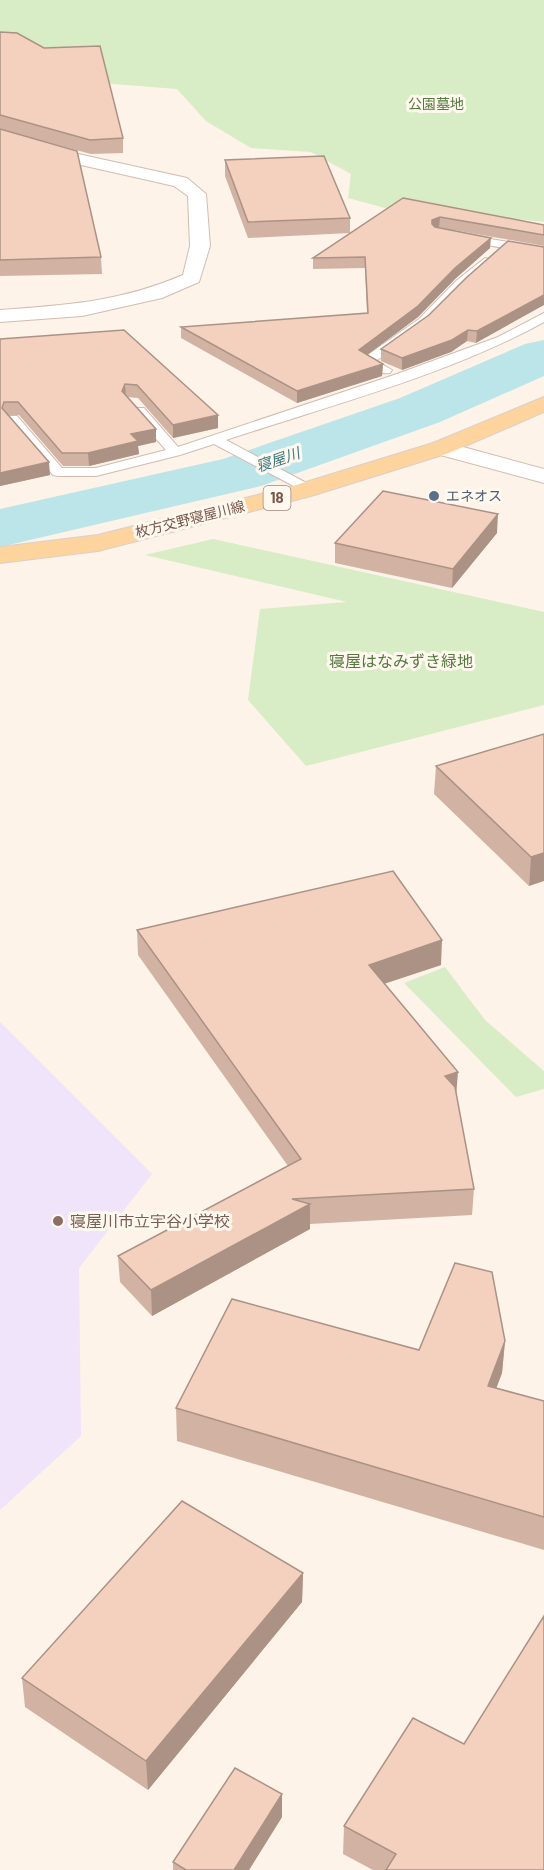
<svg xmlns="http://www.w3.org/2000/svg" width="544" height="1870" viewBox="0 0 544 1870" font-family="Barlow,'Noto Sans JP',sans-serif">
	<style>
		.education { fill: #f0e4fa }
		.green { fill: #d8ecc5 }
		.lines { fill: none; stroke-linecap: round; stroke-linejoin: round }
		.river { fill: #bbe5e8; fill-rule: evenodd }
		.lane-casing { stroke: #d3bcaf; stroke-width: 2 }
		.street-casing { stroke: #d3bcaf; stroke-width: 2 }
		.secondary-casing { stroke: #d6bcac; stroke-width: 2 }
		.primary-casing { stroke: #d9d0cc; stroke-width: 2 }
		.lane { fill: #fff; fill-rule: evenodd }
		.street { fill: #fff; fill-rule: evenodd }
		.secondary { fill: #fff; fill-rule: evenodd }
		.primary { fill: #fed49e; fill-rule: evenodd }
		.wall { fill: #d2b3a3 }
		.shaded-wall { fill: #ab9285 }
		.building { fill: #f4d0be; stroke: #ab9285; stroke-width: 1.5 }
		.service-dot { fill: #5c6f8a; stroke: #fff8ef; stroke-width: 2 }
		.education-dot { fill: #8d6e63; stroke: #fff8ef; stroke-width: 2 }
		.labels { text-anchor: middle; stroke-width: 6; stroke-linejoin: round; paint-order: stroke }
		.far-park-label { font-size: 14px; fill: #54793f; stroke: #fff8ef }
		.far-service-label { font-size: 14px; fill: #4e5e75; stroke: #fff8ef; text-anchor: start }
		.far-street-label { font-size: 14px; fill: #79574a; stroke: #fff8ef }
		.far-water-label { font-size: 15px; font-style: italic; fill: #3c787e; stroke: #fff8ef }
		.shield { fill: #fff8ef; stroke: #a1877c; stroke-width: 1.5 }
		.shield-label { font-size: 15px; font-weight: bold; fill: #79574a }
		.park-label { font-size: 16px; fill: #54793f; stroke: #fff8ef }
		.education-label { font-size: 16px; fill: #785e54; stroke: #fff8ef; text-anchor: start }
	</style>
	<rect width="100%" height="100%" fill="#fdf3e8"/>
	<!-- education -->
	<path class="education" d="M 0,1022 L 152,1174 L 79,1268 L 81,1436 L 0,1510 Z"/>
	<!-- green -->
	<path class="green" d="M 0,0 L 544,0 L 544,222 L 424,209 L 396,211 L 348,198 L 351,174 L 311,152 L 251,148 L 206,121 L 177,89 L 0,75 Z
		M 213,539 L 544,612 L 544,705 L 306,766 L 248,700 L 260,609 L 347,602 L 145,555 Z
		M 445,967 L 485,1020 L 544,1071 L 544,1089 L 516,1097 L 404,983 Z"/>
	<g class="lines">
		<!-- river -->
		<path class="river" d="M 544,340 L 544,376 L 440,422 L 261,486 L 0,547 L 0,509 L 223,459 L 400,398 L 525,344 Z"/>
		<defs>
			<path id="lane" d="M 466,235 L 544,248 L 544,256 L 462,240 L 460,238 Z
				M 485,258 L 489,259 L 489,265 L 427,325 L 376,361 L 392,370 L 390,373 C 381,375 367,368 361,362 L 362,359 L 419,319 L 456,281 Z
				M 544,313 L 544,322 C 448,375 331,405 226,440 L 312,486 L 314,489 L 312,492 L 307,493 L 214,444 L 180,455 L 96,476 L 58,476 L 53,475 L 5,419 L 7,416 L 17,416 L 62,468 L 96,468 L 166,450 L 134,414 L 132,411 L 134,408 L 144,408 L 178,447 L 397,374 L 498,337 Z"/>
			<path id="street" d="M 0,132 L 69,152 L 187,178 L 206,194 L 210,246 L 199,282 L 162,298 L 82,316 L 0,322 L 0,310 C 67,305 120,302 183,275 L 190,246 L 188,196 L 174,186 L 59,160 L 0,143 Z"/>
			<path id="secondary" d="M 441,441 L 544,469 L 544,483 L 433,453 L 429,448 L 433,443 Z"/>
			<path id="primary" d="M 544,397 L 544,412 L 449,453 L 311,496 L 98,551 L 0,563 L 0,547 L 98,535 L 293,486 L 433,443 Z"/>
		</defs>
		<!-- lane casing -->
		<use href="#lane" class="lane-casing"/>
		<!-- street casing -->
		<use href="#street" class="street-casing"/>
		<!-- secondary casing -->
		<use href="#secondary" class="secondary-casing"/>
		<!-- primary casing -->
		<use href="#primary" class="primary-casing"/>
		<!-- lane -->
		<use href="#lane" class="lane"/>
		<!-- street -->
		<use href="#street" class="street"/>
		<!-- secondary -->
		<use href="#secondary" class="secondary"/>
		<!-- primary -->
		<use href="#primary" class="primary"/>
	</g>
	<!-- wall -->
	<path class="wall" d="M 0,32 L 123,138 L 123,153 L 91,154 L 31,138 L 101,257 L 102,274 L 0,276 Z
		M 225,160 L 350,218 L 350,233 L 403,198 L 544,225 L 544,246 L 454,230 L 490,248 L 455,279 L 418,317 L 367,355 L 383,364 L 382,376 L 297,403 L 181,338 L 181,327 L 367,313 L 365,268 L 313,269 L 313,258 L 350,233 L 248,238 L 225,176 Z
		M 544,247 L 476,343 L 467,341 L 451,352 L 402,370 L 381,361 L 381,349 Z
		M 124,330 L 218,415 L 218,428 L 173,438 L 138,398 L 127,397 L 156,429 L 156,442 L 138,446 L 139,454 L 89,466 L 63,466 L 19,415 L 8,415 L 50,475 L 0,486 L 0,339 Z
		M 497,533 L 452,588 L 335,563 L 335,543 Z
		M 544,734 L 529,886 L 434,794 L 436,766 Z
		M 137,930 L 441,965 L 384,984 L 456,1095 L 474,1189 L 472,1215 L 310,1224 L 310,1229 L 152,1316 L 120,1282 L 118,1256 L 288,1166 L 138,955 Z
		M 505,1341 L 502,1373 L 496,1388 L 544,1401 L 544,1550 L 177,1441 L 176,1408 L 419,1350 Z
		M 303,1573 L 302,1602 L 148,1790 L 25,1707 L 22,1678 Z
		M 464,1744 L 544,1870 L 373,1870 L 343,1854 L 344,1826 Z
		M 282,1817 L 249,1870 L 173,1870 L 173,1862 Z"/>
	<!-- shaded-wall -->
	<path class="shaded-wall" d="M 440,217 L 439,228 L 432,231 L 432,220 Z
		M 491,238 L 490,248 L 455,279 L 418,317 L 359,361 L 359,350 Z
		M 544,295 L 544,305 L 476,343 L 477,331 Z
		M 468,330 L 467,341 L 451,352 L 402,370 L 402,358 Z
		M 383,364 L 382,376 L 297,403 L 297,391 Z
		M 125,384 L 126,397 L 122,391 Z
		M 218,415 L 218,428 L 173,438 L 173,425 Z
		M 156,429 L 156,442 L 138,446 L 139,454 L 89,466 L 88,453 L 131,434 Z
		M 49,462 L 50,475 L 0,486 L 0,473 Z
		M 498,514 L 497,533 L 452,588 L 453,569 Z
		M 544,853 L 544,881 L 529,886 L 531,857 Z
		M 442,940 L 441,965 L 368,989 L 369,965 Z
		M 458,1072 L 456,1097 L 445,1076 Z
		M 310,1204 L 310,1229 L 152,1316 L 151,1290 Z
		M 505,1341 L 502,1373 L 485,1418 L 488,1386 Z
		M 303,1573 L 302,1602 L 148,1790 L 146,1761 Z
		M 282,1794 L 282,1817 L 249,1870 L 234,1870 Z"/>
	<!-- building -->
	<path class="building" d="M 0,32 L 17,33 L 44,48 L 100,46 L 123,138 L 90,140 L 0,115 Z
		M 0,129 L 77,151 L 101,257 L 0,260 Z
		M 324,156 L 350,218 L 248,222 L 225,160 Z
		M 403,198 L 544,225 L 544,235 L 440,217 L 432,220 L 432,224 L 435,227 L 491,238 L 455,268 L 418,306 L 359,350 L 383,364 L 297,391 L 181,327 L 368,313 L 365,257 L 313,258 Z
		M 508,241 L 544,247 L 544,295 L 477,331 L 468,330 L 452,340 L 402,358 L 381,349 L 429,315 L 466,278 Z
		M 124,330 L 218,415 L 173,425 L 137,385 L 125,384 L 122,391 L 156,429 L 131,434 L 138,441 L 88,453 L 62,453 L 18,402 L 4,402 L 2,408 L 49,462 L 0,473 L 0,339 Z
		M 383,491 L 498,514 L 453,569 L 335,543 Z
		M 544,734 L 544,853 L 531,857 L 436,766 Z
		M 393,871 L 442,940 L 369,965 L 458,1072 L 445,1076 L 455,1087 L 474,1189 L 292,1199 L 310,1204 L 151,1290 L 118,1256 L 301,1159 L 137,930 Z
		M 455,1263 L 492,1272 L 505,1341 L 488,1386 L 544,1401 L 544,1517 L 176,1408 L 232,1299 L 419,1350 Z
		M 182,1501 L 303,1573 L 146,1761 L 22,1678 Z
		M 544,1616 L 544,1870 L 386,1870 L 396,1854 L 344,1826 L 413,1718 L 464,1744 Z
		M 235,1768 L 282,1794 L 234,1870 L 186,1870 L 173,1862 Z"/>
	<!-- markers -->
	<circle class="service-dot" cx="434" cy="496" r="6"/>
	<circle class="education-dot" cx="58" cy="1221" r="6"/>
	<g class="labels">
		<!-- far-park labels -->
		<g class="far-park-label">
			<text x="436" y="109">公園墓地</text>
		</g>
		<!-- far-service labels -->
		<g class="far-service-label">
			<text x="446" y="501">エネオス</text>
		</g>
		<!-- far-street labels -->
		<g class="far-street-label">
			<text transform="translate(190 519) rotate(-14)" y="5">枚方交野寝屋川線</text>
		</g>
		<!-- far-water labels -->
		<g class="far-water-label">
			<text transform="translate(278 460) rotate(-19)" y="5">寝屋川</text>
		</g>
		<!-- shield labels -->
		<rect class="shield" x="263.5" y="486" width="27" height="24" rx="4.5"/>
		<g class="shield-label">
			<text x="277" y="503">18</text>
		</g>
		<!-- park labels -->
		<g class="park-label">
			<text x="401" y="667">寝屋はなみずき緑地</text>
		</g>
		<!-- education labels -->
		<g class="education-label">
			<text x="70" y="1227">寝屋川市立宇谷小学校</text>
		</g>
	</g>
</svg>
